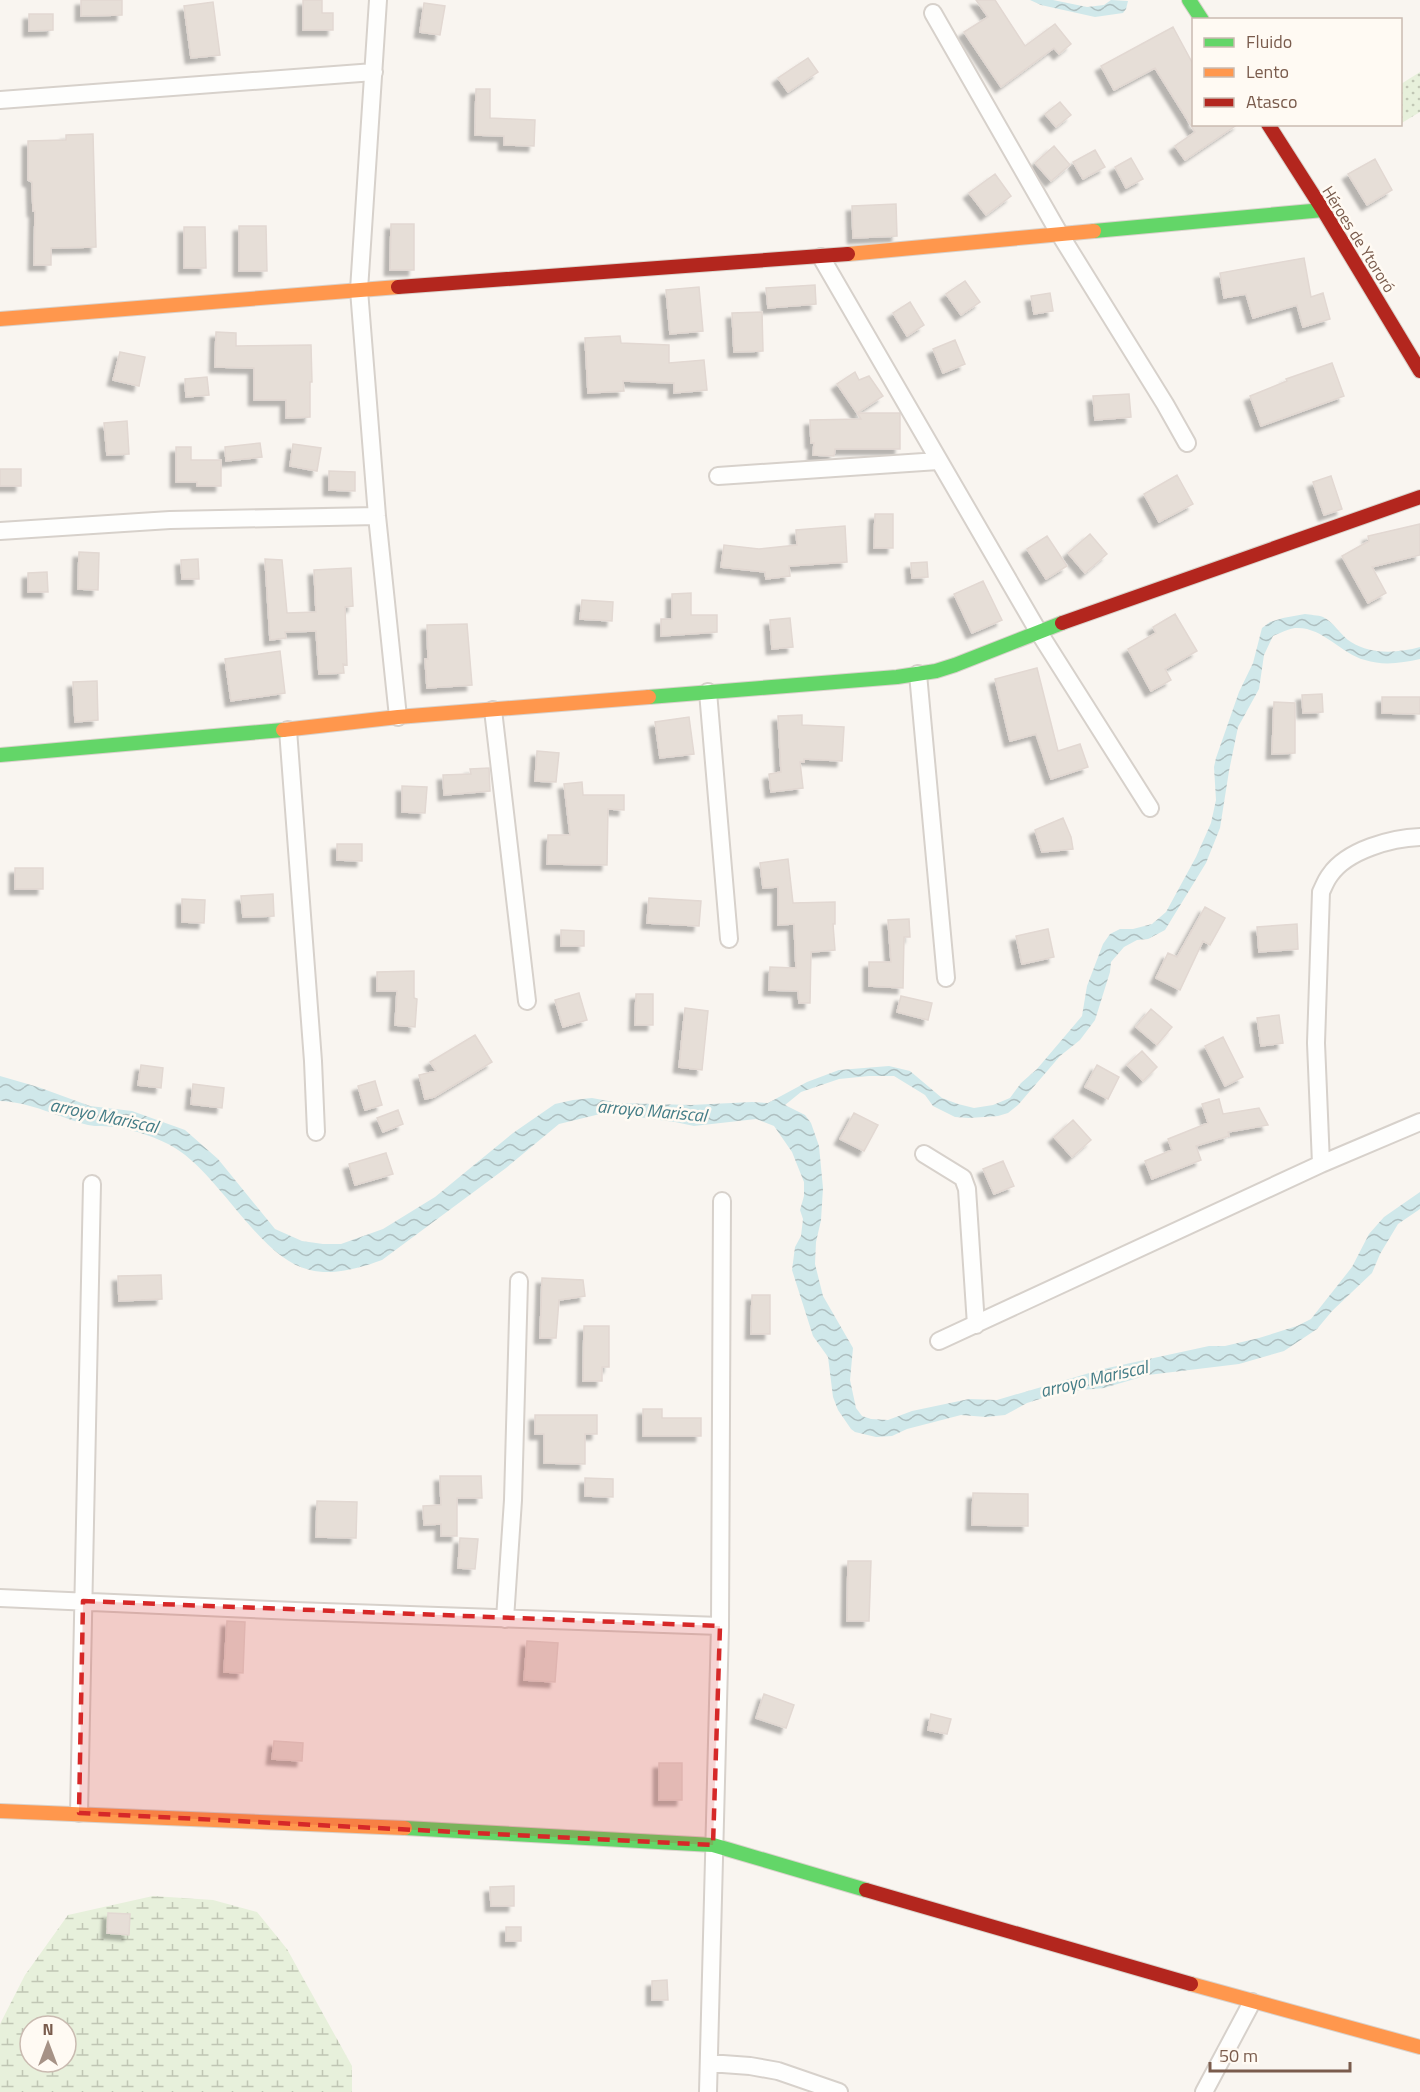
<svg xmlns="http://www.w3.org/2000/svg" width="1420" height="2092" viewBox="0 0 1420 2092" font-family="'Titillium Web',sans-serif">
	<style>
		.grass { fill: url(#grass-dots) }
		.wetland { fill: url(#wetland-marsh); fill-rule: evenodd }
		.water { fill: url(#water-waves) }
		.building { fill: #e6ded7; stroke: #e2d8d2; stroke-width: 1.5; filter: url(#shadow) }
		.lines { fill: none; stroke-linecap: round; stroke-linejoin: round }
		.street-casing { stroke: #d7d1cb; stroke-width: 20 }
		.fast-casing { stroke: #d9d2cb; stroke-width: 16 }
		.slow-casing { stroke: #d9d2cb; stroke-width: 16 }
		.jam-casing { stroke: #d9d2cb; stroke-width: 16 }
		.street { stroke: #fefefd; stroke-width: 16 }
		.fast { stroke: #63d668; stroke-width: 14 }
		.slow { stroke: #ff974d; stroke-width: 14 }
		.jam { stroke: #b3261e; stroke-width: 14 }
		.marked { fill: #d62828; fill-opacity: 0.2; stroke: #d62828; stroke-width: 4.5; stroke-dasharray: 12 8; stroke-linejoin: round }
		.labels { text-anchor: middle; stroke-width: 5; stroke-linejoin: round; paint-order: stroke }
		.street-label { font-size: 16px; fill: #7a5c4d; stroke: #fffaf3 }
		.water-label { font-size: 18px; font-style: italic; fill: #437c86; stroke: #fffaf3 }
	</style>
	<defs>
		<pattern id="grass-dots" width="8" height="8" patternUnits="userSpaceOnUse" patternTransform="scale(1.5)"><rect width="8" height="8" fill="#e7f0db"/><path d="M2 2h.1M6 6h.1" fill="none" stroke="#c0c6b4" stroke-width="1.8" stroke-linecap="round"/></pattern>
		<pattern id="wetland-marsh" width="20" height="14" patternUnits="userSpaceOnUse" patternTransform="scale(1.5)"><rect width="20" height="14" fill="#e7f0db"/><path d="M1 5h8M5 5V1M11 12h8M15 12V8" fill="none" stroke="#c0c6b4"/></pattern>
		<pattern id="water-waves" width="16" height="10" patternUnits="userSpaceOnUse" patternTransform="scale(1.5)"><rect width="16" height="10" fill="#d0e8ea"/><path d="M0 5q4-4 8 0t8 0" fill="none" stroke="#aebfc0"/></pattern>
		<filter id="shadow"><feDropShadow dx="-5.5" dy="5.5" stdDeviation="1.5" flood-color="#0004"/></filter>
	</defs>
	<rect width="100%" height="100%" fill="#f9f5f0"/>
	<!-- grass -->
	<path class="grass" d="M 1420,72 L 1420,112 L 1400,124 L 1401,84 Z"/>
	<!-- wetland -->
	<path class="wetland" d="M 153,1896 L 213,1900 L 257,1912 L 287,1949 L 352,2066 L 352,2092 L 0,2092 L 0,2024 L 25,1975 L 68,1915 ZM 30,2026 L 66,2026 L 66,2062 L 30,2062 Z"/>
	<!-- water -->
	<path class="water" d="M 1030,0 L 1053,0 L 1087,7 L 1104,5 L 1111,0 L 1128,1 L 1126,9 L 1123,13 L 1095,17 L 1041,5 Z
		M 1305,614 C 1310,615 1318,615 1323,617 C 1334,622 1341,636 1351,642 C 1372,655 1398,653 1420,647 L 1420,659 C 1402,663 1383,666 1365,660 C 1340,653 1322,626 1295,628 C 1288,629 1280,633 1273,636 L 1264,655 L 1259,689 L 1238,727 L 1229,771 L 1220,828 L 1206,863 L 1165,930 L 1148,939 L 1137,940 L 1124,947 L 1111,962 L 1110,972 L 1095,1020 L 1080,1040 L 1060,1056 L 1018,1105 L 1008,1113 L 998,1116 L 969,1118 L 955,1117 L 933,1106 L 925,1095 L 894,1076 L 869,1076 L 839,1079 L 801,1092 L 785,1105 L 805,1115 L 811,1123 L 819,1146 L 823,1188 L 821,1220 L 816,1242 L 815,1264 L 823,1296 L 853,1348 L 850,1380 L 856,1408 L 862,1416 L 871,1419 L 888,1420 L 912,1411 L 969,1399 L 997,1400 L 1103,1369 L 1209,1346 L 1225,1346 L 1259,1338 L 1297,1326 L 1311,1319 L 1352,1267 L 1369,1234 L 1384,1217 L 1420,1192 L 1420,1209 L 1398,1224 L 1380,1254 L 1372,1273 L 1332,1311 L 1317,1329 L 1284,1351 L 1239,1364 L 1148,1375 L 1104,1388 L 1062,1392 L 1027,1403 L 1005,1415 L 986,1417 L 961,1415 L 907,1429 L 892,1436 L 876,1437 L 855,1432 L 851,1429 L 838,1410 L 833,1397 L 828,1357 L 813,1336 L 792,1270 L 795,1247 L 801,1236 L 803,1219 L 800,1210 L 804,1196 L 804,1182 L 792,1152 L 774,1126 L 756,1119 L 694,1126 L 675,1122 L 622,1115 L 600,1114 L 559,1124 L 506,1168 L 382,1260 C 360,1268 333,1276 310,1270 C 260,1259 221,1176 175,1148 C 159,1138 135,1130 115,1127 C 106,1126 97,1127 88,1125 C 58,1117 31,1102 0,1101 L 0,1076 L 38,1087 L 90,1106 L 132,1111 L 185,1130 L 218,1159 L 275,1229 L 302,1241 L 323,1244 L 341,1244 L 383,1229 L 435,1197 L 513,1133 L 555,1104 L 573,1100 L 592,1098 L 619,1103 L 691,1105 L 752,1102 L 768,1103 L 807,1082 L 839,1070 L 889,1066 L 910,1071 L 942,1098 L 958,1104 L 974,1108 L 993,1105 L 1010,1098 L 1021,1083 L 1037,1069 L 1082,1016 L 1087,986 L 1103,944 L 1110,934 L 1120,929 L 1133,929 L 1152,924 L 1166,912 L 1196,857 L 1211,823 L 1216,800 L 1214,767 L 1216,758 L 1239,692 L 1253,663 L 1262,628 L 1270,622 L 1283,618 Z"/>
	<!-- building -->
	<path class="building" d="M 81,0 L 122,0 L 122,15 L 81,16 Z
		M 303,0 L 322,0 L 322,13 L 333,13 L 333,30 L 303,30 Z
		M 976,0 L 995,0 L 1025,46 L 1055,24 L 1071,44 L 1059,54 L 1054,48 L 1001,87 L 964,32 L 988,17 Z
		M 213,2 L 220,55 L 191,58 L 184,6 Z
		M 424,3 L 445,6 L 440,35 L 420,32 Z
		M 29,14 L 53,14 L 53,30 L 29,31 Z
		M 1173,27 L 1194,66 L 1194,124 L 1238,124 L 1185,160 L 1175,146 L 1195,132 L 1155,68 L 1114,90 L 1101,66 Z
		M 808,58 L 818,72 L 788,92 L 778,78 Z
		M 476,89 L 490,89 L 490,118 L 535,120 L 534,146 L 504,145 L 504,136 L 475,135 Z
		M 1060,102 L 1071,115 L 1056,127 L 1045,114 Z
		M 93,134 L 96,247 L 51,248 L 51,265 L 34,265 L 35,211 L 33,211 L 32,182 L 28,180 L 28,141 L 66,140 L 66,135 Z
		M 1054,146 L 1070,165 L 1051,181 L 1035,163 Z
		M 1095,150 L 1105,167 L 1083,179 L 1073,162 Z
		M 1131,158 L 1143,179 L 1126,188 L 1115,167 Z
		M 1375,159 L 1392,190 L 1367,205 L 1348,174 Z
		M 995,174 L 1011,196 L 986,215 L 969,193 Z
		M 896,204 L 897,236 L 853,238 L 852,206 Z
		M 391,224 L 414,224 L 414,270 L 390,270 Z
		M 239,226 L 266,226 L 267,271 L 239,271 Z
		M 184,227 L 205,227 L 206,268 L 184,268 Z
		M 1304,258 L 1311,297 L 1323,293 L 1330,319 L 1303,327 L 1297,305 L 1253,318 L 1246,294 L 1224,298 L 1220,273 Z
		M 965,281 L 980,302 L 961,315 L 946,294 Z
		M 815,285 L 816,304 L 768,308 L 766,288 Z
		M 699,287 L 703,331 L 670,334 L 666,290 Z
		M 1050,293 L 1053,311 L 1034,314 L 1031,296 Z
		M 910,302 L 924,325 L 907,336 L 893,313 Z
		M 762,312 L 763,351 L 734,352 L 732,313 Z
		M 216,332 L 236,333 L 236,346 L 311,345 L 312,382 L 310,382 L 310,417 L 286,418 L 286,400 L 254,400 L 254,368 L 215,367 Z
		M 620,336 L 621,343 L 669,345 L 669,363 L 704,360 L 707,390 L 674,393 L 674,383 L 623,381 L 624,391 L 588,393 L 585,338 Z
		M 955,340 L 965,364 L 943,373 L 933,349 Z
		M 120,352 L 145,357 L 139,386 L 113,380 Z
		M 1332,363 L 1344,396 L 1261,426 L 1250,396 L 1287,381 L 1286,379 Z
		M 855,372 L 859,380 L 869,376 L 883,396 L 857,413 L 837,384 Z
		M 207,377 L 209,395 L 186,397 L 185,379 Z
		M 1129,394 L 1131,417 L 1095,420 L 1093,396 Z
		M 857,413 L 900,413 L 900,449 L 835,449 L 834,456 L 813,455 L 814,443 L 811,443 L 810,420 L 861,419 Z
		M 127,421 L 129,454 L 107,455 L 104,423 Z
		M 260,443 L 262,457 L 226,461 L 225,447 Z
		M 293,444 L 321,448 L 317,471 L 290,466 Z
		M 176,447 L 191,447 L 191,460 L 221,460 L 221,486 L 197,486 L 197,482 L 176,482 Z
		M 0,469 L 21,469 L 21,486 L 0,486 Z
		M 329,471 L 355,472 L 355,491 L 329,490 Z
		M 1177,475 L 1193,504 L 1159,522 L 1144,494 Z
		M 1331,476 L 1342,509 L 1324,515 L 1313,482 Z
		M 875,514 L 893,514 L 893,548 L 874,548 Z
		M 1420,524 L 1420,555 L 1372,567 L 1386,593 L 1368,603 L 1342,556 L 1369,541 L 1368,536 Z
		M 845,526 L 847,562 L 789,566 L 790,576 L 766,579 L 765,572 L 721,567 L 724,545 L 759,549 L 797,545 L 796,530 Z
		M 1090,534 L 1107,554 L 1085,573 L 1068,553 Z
		M 1047,536 L 1067,566 L 1046,579 L 1027,549 Z
		M 79,552 L 99,553 L 98,590 L 78,589 Z
		M 198,559 L 199,579 L 182,579 L 181,560 Z
		M 265,559 L 282,560 L 287,613 L 316,612 L 314,570 L 351,568 L 353,606 L 345,607 L 347,665 L 343,664 L 344,673 L 319,674 L 316,631 L 285,632 L 286,638 L 270,640 Z
		M 927,562 L 928,577 L 912,578 L 911,563 Z
		M 47,572 L 48,592 L 28,592 L 28,573 Z
		M 983,581 L 1002,620 L 972,633 L 954,594 Z
		M 691,593 L 691,615 L 717,615 L 717,632 L 661,636 L 661,619 L 672,619 L 672,594 Z
		M 582,600 L 613,602 L 612,621 L 580,619 Z
		M 1175,614 L 1197,651 L 1165,669 L 1171,680 L 1151,691 L 1128,649 L 1156,633 L 1153,627 Z
		M 790,618 L 793,647 L 772,649 L 770,620 Z
		M 467,624 L 472,685 L 427,688 L 425,659 L 428,659 L 427,625 Z
		M 280,651 L 285,693 L 231,701 L 225,659 Z
		M 1037,668 L 1058,751 L 1080,744 L 1088,767 L 1051,779 L 1036,734 L 1010,741 L 995,679 Z
		M 97,681 L 98,720 L 75,722 L 73,682 Z
		M 1322,694 L 1323,712 L 1303,713 L 1302,695 Z
		M 1382,697 L 1420,697 L 1420,714 L 1382,713 Z
		M 1274,702 L 1295,703 L 1295,753 L 1272,754 Z
		M 802,715 L 802,725 L 844,727 L 842,761 L 804,759 L 804,762 L 800,762 L 803,788 L 771,792 L 769,774 L 781,772 L 778,716 Z
		M 689,717 L 694,754 L 660,758 L 655,722 Z
		M 537,751 L 559,753 L 556,782 L 535,781 Z
		M 489,768 L 490,791 L 444,795 L 443,775 L 471,774 L 470,769 Z
		M 582,782 L 583,795 L 624,795 L 624,810 L 608,809 L 607,865 L 547,864 L 548,835 L 570,835 L 564,784 Z
		M 402,786 L 427,787 L 425,813 L 402,812 Z
		M 1063,818 L 1071,837 L 1073,849 L 1042,852 L 1035,830 Z
		M 337,844 L 362,844 L 362,861 L 337,860 Z
		M 788,859 L 793,903 L 835,902 L 835,924 L 833,924 L 835,950 L 811,952 L 810,1003 L 799,1003 L 798,991 L 769,990 L 770,967 L 796,968 L 794,924 L 778,925 L 778,887 L 763,888 L 760,863 Z
		M 15,868 L 43,868 L 43,889 L 15,889 Z
		M 273,894 L 274,916 L 243,917 L 241,896 Z
		M 649,898 L 701,901 L 699,926 L 647,923 Z
		M 182,899 L 205,900 L 204,923 L 182,922 Z
		M 1205,907 L 1225,918 L 1210,945 L 1203,941 L 1180,990 L 1156,978 L 1168,953 L 1177,957 Z
		M 909,919 L 910,937 L 904,937 L 903,988 L 869,986 L 869,962 L 891,962 L 888,920 Z
		M 1297,924 L 1298,949 L 1259,952 L 1257,927 Z
		M 1048,929 L 1054,957 L 1022,964 L 1016,936 Z
		M 561,930 L 584,931 L 584,946 L 561,946 Z
		M 414,971 L 414,998 L 417,999 L 415,1027 L 395,1025 L 397,991 L 377,991 L 377,972 Z
		M 579,993 L 587,1020 L 563,1027 L 555,1000 Z
		M 636,994 L 653,994 L 653,1025 L 635,1025 Z
		M 901,996 L 932,1003 L 928,1020 L 897,1012 Z
		M 685,1008 L 708,1011 L 702,1070 L 679,1067 Z
		M 1151,1009 L 1172,1027 L 1157,1045 L 1136,1027 Z
		M 1279,1015 L 1283,1043 L 1261,1046 L 1257,1018 Z
		M 475,1035 L 492,1062 L 434,1097 L 425,1099 L 419,1075 L 436,1071 L 430,1062 Z
		M 1223,1037 L 1243,1077 L 1225,1086 L 1205,1046 Z
		M 1142,1051 L 1157,1067 L 1143,1081 L 1127,1065 Z
		M 141,1065 L 163,1068 L 161,1088 L 138,1085 Z
		M 1097,1065 L 1119,1077 L 1108,1099 L 1085,1087 Z
		M 375,1081 L 382,1105 L 365,1110 L 358,1086 Z
		M 193,1084 L 224,1088 L 222,1108 L 191,1104 Z
		M 1219,1099 L 1223,1114 L 1259,1108 L 1268,1125 L 1228,1132 L 1229,1136 L 1196,1146 L 1201,1160 L 1152,1179 L 1145,1161 L 1172,1150 L 1168,1139 L 1208,1123 L 1202,1104 Z
		M 398,1110 L 403,1124 L 383,1132 L 377,1118 Z
		M 854,1113 L 878,1125 L 864,1151 L 840,1139 Z
		M 1073,1120 L 1091,1140 L 1072,1157 L 1054,1137 Z
		M 386,1153 L 393,1174 L 355,1185 L 349,1164 Z
		M 1003,1161 L 1014,1186 L 994,1194 L 983,1169 Z
		M 161,1275 L 162,1299 L 119,1301 L 118,1276 Z
		M 542,1278 L 583,1280 L 585,1296 L 559,1300 L 556,1338 L 540,1338 Z
		M 752,1295 L 770,1295 L 770,1334 L 751,1334 Z
		M 584,1326 L 609,1326 L 609,1367 L 602,1367 L 602,1381 L 583,1381 Z
		M 643,1409 L 662,1409 L 662,1418 L 701,1418 L 701,1436 L 643,1436 Z
		M 535,1415 L 597,1415 L 597,1434 L 585,1434 L 585,1464 L 544,1463 L 544,1434 L 535,1434 Z
		M 440,1476 L 481,1476 L 482,1498 L 457,1498 L 457,1536 L 441,1536 L 441,1524 L 424,1525 L 423,1506 L 441,1505 Z
		M 585,1478 L 613,1479 L 613,1497 L 585,1496 Z
		M 973,1493 L 1028,1494 L 1028,1526 L 972,1525 Z
		M 317,1501 L 357,1502 L 356,1538 L 316,1537 Z
		M 460,1538 L 478,1539 L 475,1569 L 458,1568 Z
		M 848,1561 L 871,1561 L 869,1621 L 847,1621 Z
		M 227,1621 L 245,1622 L 243,1673 L 224,1672 Z
		M 527,1641 L 558,1643 L 555,1682 L 524,1680 Z
		M 764,1694 L 794,1705 L 786,1728 L 756,1718 Z
		M 931,1714 L 951,1719 L 947,1734 L 928,1730 Z
		M 274,1741 L 303,1743 L 302,1761 L 272,1759 Z
		M 659,1763 L 682,1763 L 682,1800 L 659,1800 Z
		M 514,1886 L 514,1906 L 491,1906 L 490,1887 Z
		M 108,1913 L 130,1914 L 129,1935 L 107,1933 Z
		M 506,1927 L 521,1927 L 521,1941 L 506,1941 Z
		M 667,1980 L 668,2000 L 652,2000 L 652,1981 Z"/>
	<g class="lines">
		<defs>
			<path id="street" d="M 378,0 L 359,290 L 377,516 L 398,717
				M 933,13 L 1059,233 L 1165,404 L 1187,443
				M 0,100 L 374,72
				M 821,257 L 1038,631 L 1150,808
				M 718,476 L 938,461
				M 0,531 L 170,520 L 377,516
				M 918,674 L 946,978
				M 708,692 L 729,939
				M 493,710 L 527,1001
				M 288,730 L 313,1061 L 316,1132
				M 924,1154 L 963,1178 L 967,1189 L 976,1325
				M 1321,1164 L 1316,1043 L 1321,892 C 1324,886 1326,880 1330,875 C 1347,850 1392,838 1420,837
				M 939,1341 L 1321,1164 L 1420,1122
				M 0,1598 L 295,1611 L 720,1626
				M 505,1619 L 513,1500 L 519,1281
				M 79,1813 L 92,1184
				M 709,2063 L 750,2066 L 778,2071 L 839,2092
				M 708,2092 L 720,1626 L 722,1201
				M 1204,2092 L 1252,2002"/>
			<path id="fast" d="M 1189,0 L 1202,20
				M 1094,231 L 1323,210
				M 649,697 L 897,677 L 936,671 L 955,665 L 1062,623
				M 0,755 L 283,730
				M 405,1828 L 713,1845 L 866,1890"/>
			<path id="slow" d="M 848,254 L 1094,231
				M 0,319 L 398,287
				M 283,730 L 398,717 L 649,697
				M 0,1811 L 405,1828
				M 1191,1984 L 1420,2047"/>
			<path id="jam" d="M 1268,124 L 1323,210 L 1420,371
				M 398,287 L 848,254
				M 1062,623 L 1420,497
				M 866,1890 L 1191,1984"/>
		</defs>
		<!-- street casing -->
		<use href="#street" class="street-casing"/>
		<!-- fast casing -->
		<use href="#fast" class="fast-casing"/>
		<!-- slow casing -->
		<use href="#slow" class="slow-casing"/>
		<!-- jam casing -->
		<use href="#jam" class="jam-casing"/>
		<!-- street -->
		<use href="#street" class="street"/>
		<!-- fast -->
		<use href="#fast" class="fast"/>
		<!-- slow -->
		<use href="#slow" class="slow"/>
		<!-- jam -->
		<use href="#jam" class="jam"/>
	</g>
	<!-- marked area -->
	<path class="marked" d="M 83,1601 L 720,1626 L 713,1845 L 79,1813 Z"/>
	<g class="labels">
		<!-- street labels -->
		<g class="street-label">
			<text transform="translate(1359 239) rotate(58)" y="6">Héroes de Ytororó</text>
		</g>
		<!-- water labels -->
		<g class="water-label">
			<text transform="translate(652 1111) rotate(5)" y="6">arroyo Mariscal</text>
			<text transform="translate(104 1116) rotate(12)" y="6">arroyo Mariscal</text>
			<text transform="translate(1094 1379) rotate(-13)" y="6">arroyo Mariscal</text>
		</g>
	</g>
	<!-- legend -->
	<rect x="1192" y="18" width="210" height="108" fill="#fffaf3" stroke="#cabbb1" stroke-width="1.5"/>
	<rect x="1204" y="38" width="30" height="9" fill="#63d668" stroke="#cabbb1" stroke-width="1.5"/>
	<text x="1246" y="48" font-size="18" fill="#7a5c4d">Fluido</text>
	<rect x="1204" y="68" width="30" height="9" fill="#ff974d" stroke="#cabbb1" stroke-width="1.5"/>
	<text x="1246" y="78" font-size="18" fill="#7a5c4d">Lento</text>
	<rect x="1204" y="98" width="30" height="9" fill="#b3261e" stroke="#cabbb1" stroke-width="1.5"/>
	<text x="1246" y="108" font-size="18" fill="#7a5c4d">Atasco</text>
	<!-- north arrow -->
	<g transform="translate(48 2044)"><circle r="28" fill="#fffaf3" stroke="#cabbb1" stroke-width="1.5"/>
	<path d="M0-4.5L10 22L0 15L-10 22Z" fill="#a69286"/>
	<text y="-9" font-size="16" font-weight="bold" text-anchor="middle" fill="#7a5c4d">N</text>
	</g>
	<!-- scale -->
	<path d="M1210 2062v9h140v-9" fill="none" stroke="#7a5c4d" stroke-width="3"/>
	<text x="1219" y="2062" font-size="18" fill="#7a5c4d" stroke="#fffaf3" stroke-width="4.5" paint-order="stroke">50 m</text>
</svg>
